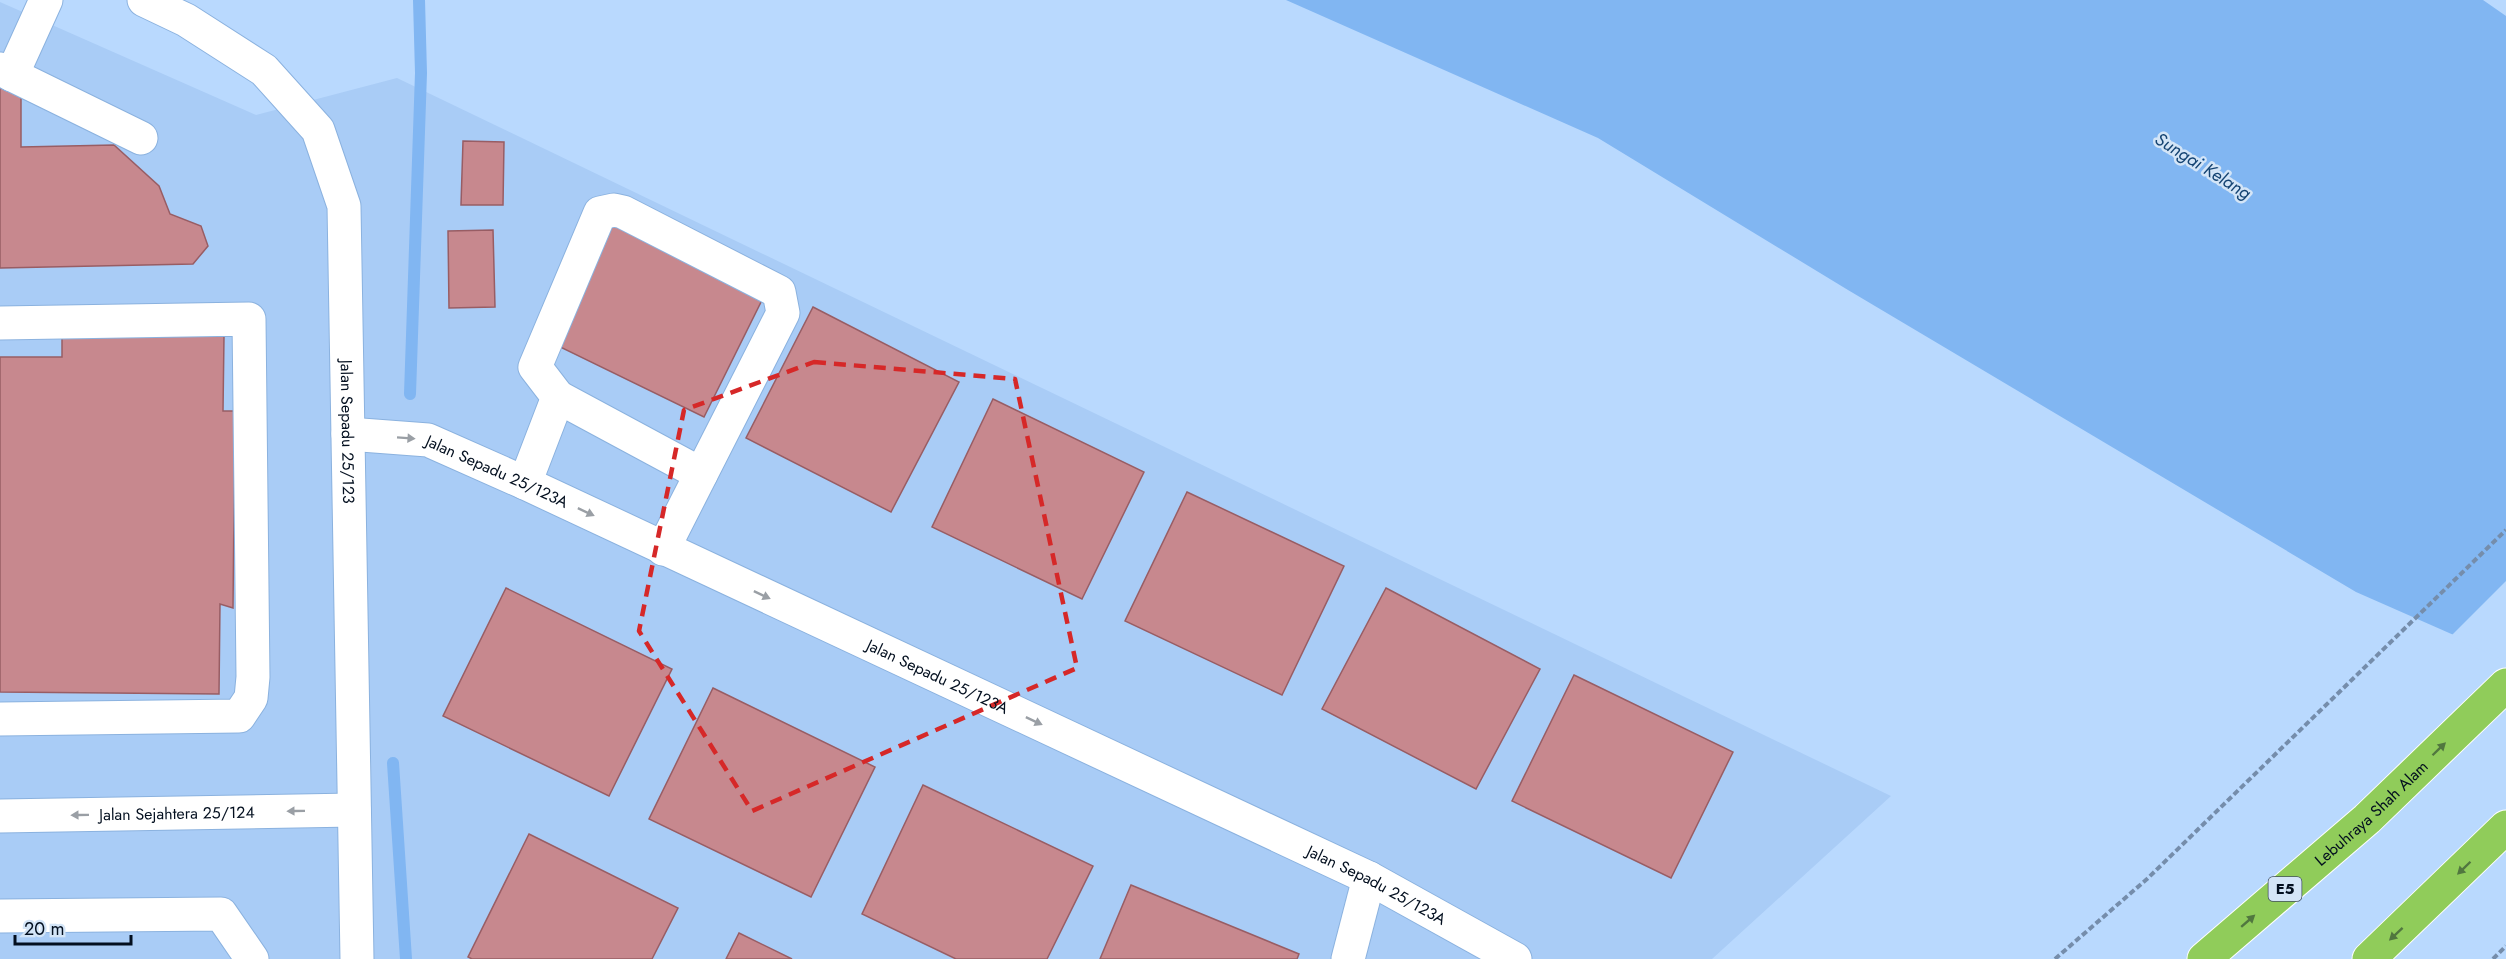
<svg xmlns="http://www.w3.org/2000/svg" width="2506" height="959" viewBox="0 0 2506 959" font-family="Jost,sans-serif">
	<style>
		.built { fill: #a9ccf6 }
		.water { fill: #81b6f2 }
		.pier { fill: #b9d9fe }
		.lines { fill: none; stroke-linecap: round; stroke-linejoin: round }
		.stream { stroke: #81b6f2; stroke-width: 12 }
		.building { fill: #c7888e; stroke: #985d64; stroke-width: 1.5 }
		.minor-casing { stroke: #8bb2df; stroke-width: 35 }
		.highway-casing { stroke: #fff; stroke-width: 35 }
		.path { stroke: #758dab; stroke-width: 4; stroke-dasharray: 6 3; stroke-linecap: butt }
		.minor { stroke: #fff; stroke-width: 33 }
		.highway { stroke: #90cc5a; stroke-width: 33 }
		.oneway { fill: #9a9fa5 }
		.oneway2 { fill: #51773f }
		.marked { fill: none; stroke: #d62828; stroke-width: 4.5; stroke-dasharray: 12 8; stroke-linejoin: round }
		.labels { text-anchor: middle; stroke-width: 5; stroke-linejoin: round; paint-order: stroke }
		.shield { fill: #d4e5f7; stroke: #424f60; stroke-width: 1.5 }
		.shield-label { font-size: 15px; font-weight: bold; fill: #030f1f }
		.street-label { font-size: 16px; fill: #030f1f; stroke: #d4e5f7 }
		.water-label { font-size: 18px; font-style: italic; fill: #154473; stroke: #d4e5f7 }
	</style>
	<rect width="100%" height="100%" fill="#b9d9fe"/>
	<!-- built -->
	<path class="built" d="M 0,2 L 256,115 L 397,78 L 1891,796 L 1712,959 L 0,959 Z"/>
	<!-- water -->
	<path class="water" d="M 1286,0 L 2483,0 L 2506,16 L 2506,658 L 2356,592 L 1848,290 L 1598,138 Z"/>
	<!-- pier -->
	<path class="pier" d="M 2506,581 L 2506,661 L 2450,637 Z"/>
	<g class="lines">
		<!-- stream -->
		<path class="stream" d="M 410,394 L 421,73 L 419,0
			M 393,763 L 406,959"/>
	</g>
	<!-- building -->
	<path class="building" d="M 0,85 L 21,85 L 21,147 L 114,145 L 159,186 L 170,214 L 201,226 L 208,246 L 193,264 L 0,268 Z
		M 463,141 L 504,142 L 503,205 L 461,205 Z
		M 614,223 L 764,296 L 704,417 L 554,344 Z
		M 493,230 L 495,307 L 449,308 L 448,231 Z
		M 813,307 L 959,382 L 891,512 L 746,438 Z
		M 62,335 L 224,336 L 223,411 L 235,411 L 233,608 L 220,604 L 219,694 L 0,692 L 0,357 L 62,357 Z
		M 993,399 L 1144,472 L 1082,599 L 932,527 Z
		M 1187,492 L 1344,566 L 1282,695 L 1125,621 Z
		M 506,588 L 672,669 L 609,796 L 443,716 Z
		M 1386,588 L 1540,669 L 1476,789 L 1322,709 Z
		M 1574,675 L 1733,752 L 1671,878 L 1512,801 Z
		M 713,688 L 875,767 L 811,897 L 649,819 Z
		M 923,785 L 1093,866 L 1047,959 L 956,959 L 862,914 Z
		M 529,834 L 678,908 L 652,959 L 472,959 L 468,957 Z
		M 1131,885 L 1299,954 L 1297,959 L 1100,959 Z
		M 739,933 L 792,959 L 726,959 Z"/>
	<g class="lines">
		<defs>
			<g id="minor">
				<path id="s1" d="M 144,0 L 186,20 L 264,70 L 318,130 L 344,206 L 357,959"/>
				<path d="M 0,69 L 141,138"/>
				<path d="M 12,75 L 46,0"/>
				<path d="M 0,323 L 249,319 L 253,677 L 251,698 L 239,716 L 0,719"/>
				<path d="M 558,397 L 701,474"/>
				<path id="s2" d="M 348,434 L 428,440 L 525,483 L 1369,878 L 1515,959"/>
				<path d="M 525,483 L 558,397 L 535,367 L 600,213 L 614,210 L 623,212 L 779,292 L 783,313 L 663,549"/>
				<path id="s3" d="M 0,816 L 354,810"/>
				<path d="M 0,916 L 221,914 L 252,959"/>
				<path d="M 1348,959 L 1369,878"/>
			</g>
			<g id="highway">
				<path id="s4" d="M 2204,959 L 2367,819 L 2506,685"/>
				<path d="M 2369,959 L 2506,827"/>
			</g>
		</defs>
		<!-- minor casing -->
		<use href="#minor" class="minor-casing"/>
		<!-- highway casing -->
		<use href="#highway" class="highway-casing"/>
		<!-- path -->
		<path class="path" d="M 2055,959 L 2147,879 L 2506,530
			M 2493,959 L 2506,946"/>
		<!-- minor -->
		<use href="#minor" class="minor"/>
		<!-- highway -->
		<use href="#highway" class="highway"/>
	</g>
	<!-- one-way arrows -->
	<defs><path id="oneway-solid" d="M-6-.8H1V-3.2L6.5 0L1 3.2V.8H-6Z" transform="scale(1.5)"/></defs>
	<g class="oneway">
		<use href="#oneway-solid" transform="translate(406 438) rotate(4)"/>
		<use href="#oneway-solid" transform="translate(586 512) rotate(25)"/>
		<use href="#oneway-solid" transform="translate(762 595) rotate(25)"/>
		<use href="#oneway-solid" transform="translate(1034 721) rotate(25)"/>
		<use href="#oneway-solid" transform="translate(296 811) rotate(179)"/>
		<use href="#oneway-solid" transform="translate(80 815) rotate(179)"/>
	</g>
	<g class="oneway2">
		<use href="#oneway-solid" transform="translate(2439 749) rotate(-44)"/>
		<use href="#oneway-solid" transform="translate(2464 868) rotate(136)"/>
		<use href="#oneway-solid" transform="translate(2248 921) rotate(-41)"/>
		<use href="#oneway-solid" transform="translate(2396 934) rotate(137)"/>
	</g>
	<!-- marked area -->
	<path class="marked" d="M 814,362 L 1015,379 L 1077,668 L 752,811 L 639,631 L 684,410 Z"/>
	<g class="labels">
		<!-- shield labels -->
		<rect class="shield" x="2268.5" y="877" width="33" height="24" rx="4.5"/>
		<g class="shield-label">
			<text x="2285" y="894">E5</text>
		</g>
		<!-- street labels -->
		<g class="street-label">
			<text dy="6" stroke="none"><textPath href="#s1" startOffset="526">Jalan Sepadu 25/123</textPath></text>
			<text dy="6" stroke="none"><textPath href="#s2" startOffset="156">Jalan Sepadu 25/123A</textPath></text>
			<text dy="6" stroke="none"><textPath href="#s2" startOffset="642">Jalan Sepadu 25/123A</textPath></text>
			<text dy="6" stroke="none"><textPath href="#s3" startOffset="177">Jalan Sejahtera 25/124</textPath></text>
			<text dy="6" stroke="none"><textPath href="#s4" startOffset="222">Lebuhraya Shah Alam</textPath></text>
			<text dy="6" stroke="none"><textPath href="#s2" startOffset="1128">Jalan Sepadu 25/123A</textPath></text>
		</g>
		<!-- water labels -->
		<g class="water-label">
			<text transform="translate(2203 166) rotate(32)" y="6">Sungai Kelang</text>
		</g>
	</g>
	<!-- scale -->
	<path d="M15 935v9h116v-9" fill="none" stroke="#030f1f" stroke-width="3"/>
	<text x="24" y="935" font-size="18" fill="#030f1f" stroke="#d4e5f7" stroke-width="4.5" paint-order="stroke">20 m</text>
</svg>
